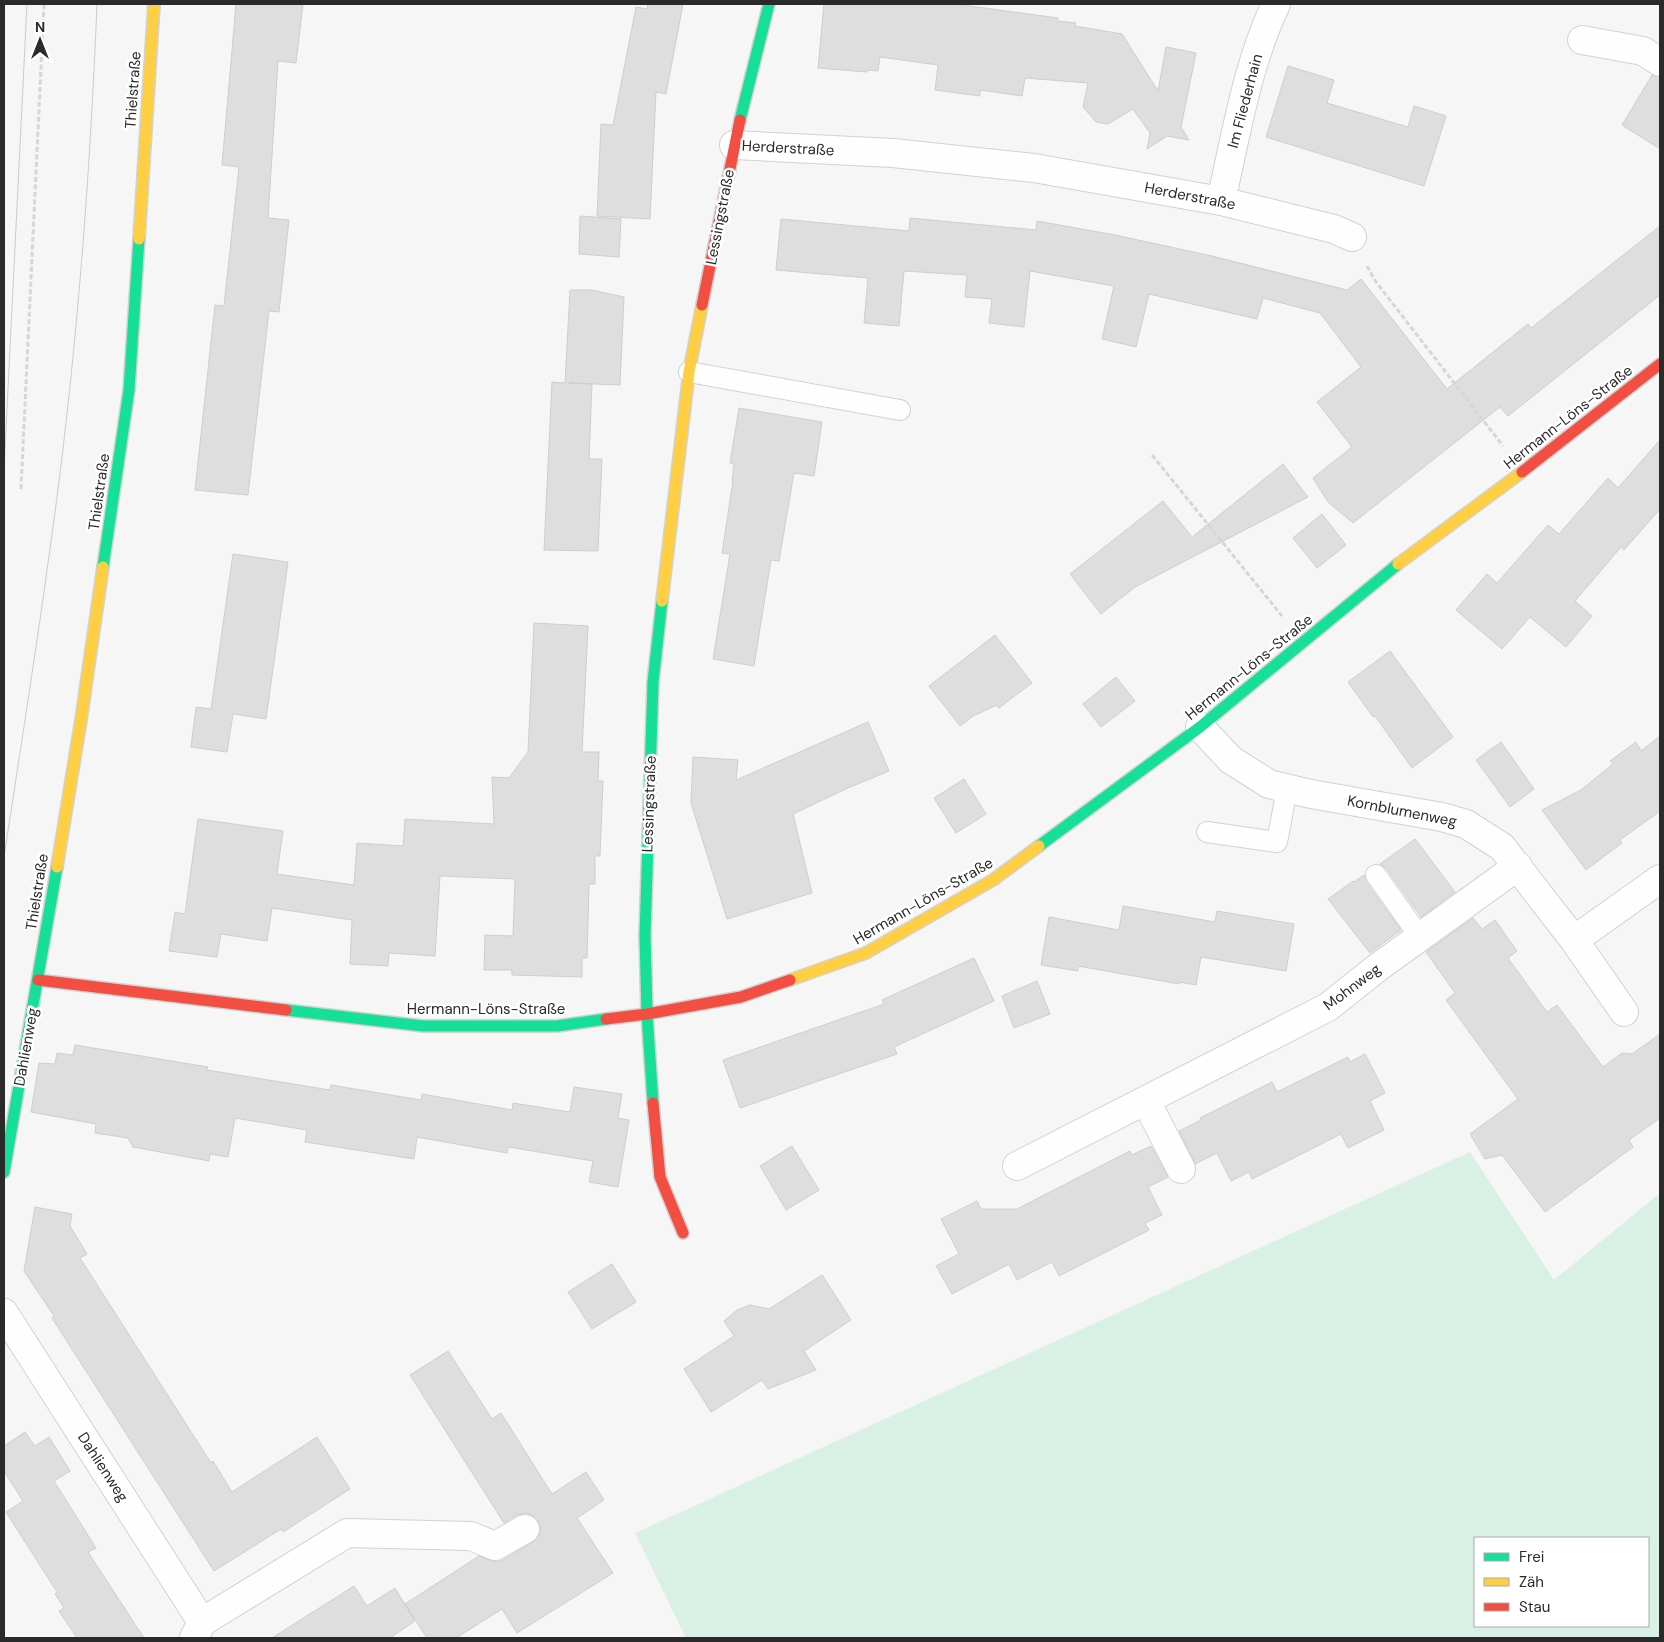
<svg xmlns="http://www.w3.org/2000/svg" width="1664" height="1642" viewBox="0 0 1664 1642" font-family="'DM Sans',sans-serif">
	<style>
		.green { fill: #d9f0e5; fill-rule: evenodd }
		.building { fill: #dededf; stroke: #cececf }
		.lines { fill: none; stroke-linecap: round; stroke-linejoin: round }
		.lane-casing { stroke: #d2d2d3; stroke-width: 22 }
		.street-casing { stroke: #d2d2d3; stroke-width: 30 }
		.fast-casing { stroke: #d2d2d3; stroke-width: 14 }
		.slow-casing { stroke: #d2d2d3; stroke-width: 14 }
		.jam-casing { stroke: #d2d2d3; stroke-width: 14 }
		.path { stroke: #d6d6d7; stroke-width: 3; stroke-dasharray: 5 2.5; stroke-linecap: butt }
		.lane { stroke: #fefefe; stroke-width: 20 }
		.street { stroke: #fefefe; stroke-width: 28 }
		.fast { stroke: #16e098; stroke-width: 11 }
		.slow { stroke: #ffcf43; stroke-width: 11 }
		.jam { stroke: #f24e42; stroke-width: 11 }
		.tram { stroke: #ccc; stroke-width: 1 }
		.labels { text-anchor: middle; stroke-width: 5; stroke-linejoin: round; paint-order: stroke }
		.street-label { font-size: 15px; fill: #2a2a2a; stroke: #fff }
	</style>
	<rect width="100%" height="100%" fill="#f6f6f7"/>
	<!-- green -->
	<path class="green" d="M 1470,1152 L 1554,1280 L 1660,1193 L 1660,1638 L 686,1638 L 635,1533 ZM 1475,1538 L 1648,1538 L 1648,1626 L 1475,1626 Z"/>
	<!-- building -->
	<path class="building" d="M 236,4 L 303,4 L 296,63 L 278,61 L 268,218 L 289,220 L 279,312 L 269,311 L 248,495 L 195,490 L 215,305 L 224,306 L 239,167 L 222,165 Z
		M 648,4 L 683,4 L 666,94 L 656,92 L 650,219 L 597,216 L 601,124 L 613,125 L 636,7 L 647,9 Z
		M 824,4 L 955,4 L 1058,18 L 1058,21 L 1076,23 L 1075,26 L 1122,34 L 1158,91 L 1166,47 L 1196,53 L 1181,127 L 1189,140 L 1167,136 L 1147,149 L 1150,133 L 1133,109 L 1108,124 L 1096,122 L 1083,107 L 1088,83 L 1025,78 L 1022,96 L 980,90 L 980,96 L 935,90 L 938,65 L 880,57 L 878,71 L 867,70 L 867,72 L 818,68 Z
		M 1288,66 L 1334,80 L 1327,103 L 1408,127 L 1414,106 L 1446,116 L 1424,186 L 1266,137 Z
		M 1652,75 L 1660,77 L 1660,149 L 1622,125 Z
		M 580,216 L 621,219 L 619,257 L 579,254 Z
		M 910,218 L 1036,230 L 1037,221 L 1115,235 L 1212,256 L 1347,290 L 1361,279 L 1447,389 L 1528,324 L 1531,328 L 1660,226 L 1660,295 L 1508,416 L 1500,407 L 1353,523 L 1328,502 L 1313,478 L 1352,447 L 1317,402 L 1361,367 L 1320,313 L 1263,298 L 1257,319 L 1149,294 L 1136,347 L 1102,339 L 1114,286 L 1030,271 L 1024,327 L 989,323 L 992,299 L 965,297 L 967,275 L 904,271 L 899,326 L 864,323 L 868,278 L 776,270 L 781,219 L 909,231 Z
		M 570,290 L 592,290 L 624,297 L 620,385 L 569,383 L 592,384 L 589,459 L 602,459 L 598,551 L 544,550 L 552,382 L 565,383 Z
		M 739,408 L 822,422 L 814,476 L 794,473 L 779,561 L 771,560 L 754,666 L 713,659 L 730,554 L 722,553 L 733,481 L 732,481 L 734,464 L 730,463 Z
		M 1660,440 L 1660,509 L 1624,550 L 1621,547 L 1575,601 L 1592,616 L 1566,647 L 1530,617 L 1502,649 L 1456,610 L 1487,574 L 1497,583 L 1548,525 L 1559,534 L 1608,478 L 1618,488 Z
		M 1283,464 L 1308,497 L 1135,587 L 1101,614 L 1070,574 L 1163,501 L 1192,537 Z
		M 1322,514 L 1346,545 L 1317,568 L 1293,538 Z
		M 233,554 L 288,562 L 266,719 L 233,714 L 227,752 L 191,747 L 196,707 L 211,709 Z
		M 534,623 L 588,626 L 582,752 L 599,752 L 598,781 L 603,781 L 600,856 L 595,856 L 595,884 L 589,884 L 587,958 L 582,958 L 582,977 L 512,975 L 512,970 L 484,970 L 485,935 L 513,936 L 515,879 L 440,876 L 435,956 L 389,953 L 388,966 L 350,964 L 352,920 L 272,908 L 267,941 L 221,934 L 217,957 L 169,951 L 175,912 L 185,914 L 198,819 L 283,831 L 277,874 L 354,885 L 357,843 L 403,846 L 405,819 L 494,824 L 492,777 L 509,778 L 528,752 Z
		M 995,635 L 1032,683 L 999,708 L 997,705 L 973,716 L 960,726 L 929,686 Z
		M 1390,651 L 1453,737 L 1412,768 L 1375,716 L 1373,717 L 1348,682 Z
		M 1116,677 L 1135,701 L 1101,727 L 1083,704 Z
		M 868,722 L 889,771 L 848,788 L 793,814 L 812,893 L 727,919 L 691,803 L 693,757 L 738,760 L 736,780 Z
		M 1660,736 L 1660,811 L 1620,840 L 1622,843 L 1586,870 L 1542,810 L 1581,790 L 1613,764 L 1610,761 L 1636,742 L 1641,751 Z
		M 1501,742 L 1534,789 L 1510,807 L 1476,760 Z
		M 964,779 L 986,814 L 956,833 L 934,798 Z
		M 1415,839 L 1455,892 L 1421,917 L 1386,868 L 1380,864 Z
		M 1364,875 L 1366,882 L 1401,930 L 1370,953 L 1328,899 L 1353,881 L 1354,882 Z
		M 1123,906 L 1215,922 L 1217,911 L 1294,924 L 1286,971 L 1201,957 L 1196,985 L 1179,982 L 1179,984 L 1078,966 L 1078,971 L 1041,965 L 1049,917 L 1119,930 Z
		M 1473,918 L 1482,929 L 1495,920 L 1517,951 L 1508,958 L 1547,1012 L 1557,1005 L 1603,1067 L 1622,1053 L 1632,1054 L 1660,1034 L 1660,1118 L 1629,1140 L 1633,1147 L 1545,1212 L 1502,1155 L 1485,1159 L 1470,1134 L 1518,1099 L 1446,1000 L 1455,993 L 1426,952 Z
		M 974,958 L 994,1001 L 894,1047 L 897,1054 L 740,1108 L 723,1060 L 884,1004 L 882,1000 Z
		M 1037,981 L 1050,1014 L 1014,1028 L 1002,996 Z
		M 75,1045 L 208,1067 L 207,1070 L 330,1090 L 331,1085 L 421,1100 L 422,1094 L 512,1110 L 513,1103 L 570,1112 L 574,1087 L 622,1094 L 618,1118 L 629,1120 L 618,1187 L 589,1182 L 593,1161 L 508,1147 L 507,1153 L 417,1137 L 414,1159 L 305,1142 L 307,1130 L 235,1118 L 228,1157 L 210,1154 L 209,1161 L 133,1147 L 128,1138 L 95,1133 L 96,1124 L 31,1112 L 39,1063 L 55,1064 L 57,1053 L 73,1055 Z
		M 1365,1054 L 1385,1093 L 1370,1101 L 1384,1130 L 1348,1148 L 1341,1134 L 1252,1179 L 1249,1172 L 1231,1181 L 1217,1153 L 1195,1164 L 1179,1131 L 1201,1120 L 1200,1118 L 1272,1082 L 1277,1092 L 1348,1057 L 1350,1062 Z
		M 792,1146 L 819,1190 L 786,1210 L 760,1166 Z
		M 1151,1146 L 1168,1177 L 1148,1187 L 1162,1215 L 1145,1223 L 1149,1230 L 1059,1276 L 1052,1262 L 1017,1280 L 1009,1264 L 952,1294 L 936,1266 L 959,1254 L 941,1219 L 977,1201 L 981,1209 L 1017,1209 L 1130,1151 L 1132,1155 Z
		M 35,1207 L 72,1214 L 70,1226 L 87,1254 L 80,1258 L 211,1463 L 213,1461 L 232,1492 L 317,1437 L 350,1489 L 283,1532 L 281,1529 L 214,1571 L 52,1318 L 54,1316 L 24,1271 Z
		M 612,1264 L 636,1302 L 592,1329 L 568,1292 Z
		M 822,1275 L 851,1320 L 804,1351 L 816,1370 L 768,1389 L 762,1380 L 711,1412 L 684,1369 L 734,1336 L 724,1321 L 737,1310 L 750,1305 L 769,1309 Z
		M 448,1351 L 492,1419 L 501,1413 L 552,1494 L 586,1472 L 604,1500 L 577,1518 L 613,1573 L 517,1633 L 502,1609 L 456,1638 L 427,1638 L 405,1604 L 479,1556 L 496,1562 L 503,1560 L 533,1542 L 539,1536 L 541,1530 L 538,1521 L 532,1515 L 526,1513 L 517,1515 L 504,1523 L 410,1375 Z
		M 25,1432 L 35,1446 L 49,1437 L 70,1471 L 54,1481 L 96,1548 L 88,1552 L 144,1638 L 77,1638 L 59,1611 L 64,1608 L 55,1594 L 57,1592 L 6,1512 L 23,1501 L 4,1471 L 4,1446 Z
		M 354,1586 L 367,1606 L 395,1588 L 415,1621 L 390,1638 L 272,1638 Z"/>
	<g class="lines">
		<defs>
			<path id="lane" d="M 689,372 L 900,410
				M 1207,832 L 1277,842 L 1287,789
				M 1376,875 L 1420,937"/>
			<path id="street" d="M 1582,40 L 1643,51 L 1660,62
				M 734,145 L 893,153 L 1034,168 L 1221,201 L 1334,229 L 1352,237
				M 1221,201 C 1236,135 1247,65 1276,4
				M 1200,727 L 1231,760 L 1269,784 L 1311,794 L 1442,817 L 1466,824 L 1502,847 L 1574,940 L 1624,1012
				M 1574,940 L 1660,879
				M 1146,1101 L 1181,1169
				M 1017,1166 L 1328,1007 L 1377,968 L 1518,866
				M 4,1313 L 202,1622
				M 194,1638 L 202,1622 L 347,1533 L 471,1536 L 495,1546 L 525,1529"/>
			<path id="fast" d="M 740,120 L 769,4
				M 103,567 L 129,390 L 139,239
				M 1039,846 L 1200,727 L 1398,564
				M 286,1010 L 423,1026 L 557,1026 L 606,1019
				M 653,1103 L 647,1014 L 645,935 L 653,682 L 662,601
				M 4,1172 L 57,867"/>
			<path id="slow" d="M 139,239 L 154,4
				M 1398,564 L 1522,472
				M 662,601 L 689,372 L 702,305
				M 57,867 L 81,720 L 103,567
				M 790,980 L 866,953 L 993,880 L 1039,846"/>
			<path id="jam" d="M 702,305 L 740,120
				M 1522,472 L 1660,364
				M 38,980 L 286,1010
				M 606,1019 L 647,1014 L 741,997 L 790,980
				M 653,1103 L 660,1177 L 683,1233"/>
		</defs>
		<!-- lane casing -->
		<use href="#lane" class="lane-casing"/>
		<!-- street casing -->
		<use href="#street" class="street-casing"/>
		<!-- fast casing -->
		<use href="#fast" class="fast-casing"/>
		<!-- slow casing -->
		<use href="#slow" class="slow-casing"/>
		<!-- jam casing -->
		<use href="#jam" class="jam-casing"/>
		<!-- path -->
		<path class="path" d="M 1367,266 L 1376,282 L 1503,446
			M 1152,455 L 1282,616
			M 21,489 L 44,4"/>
		<!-- lane -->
		<use href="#lane" class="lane"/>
		<!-- street -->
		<use href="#street" class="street"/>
		<!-- fast -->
		<use href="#fast" class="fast"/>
		<!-- slow -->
		<use href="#slow" class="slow"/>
		<!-- jam -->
		<use href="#jam" class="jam"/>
		<!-- tram -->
		<path class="tram" d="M 4,470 L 27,4
			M 4,857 C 21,745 39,633 54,520 C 77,349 90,176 97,4"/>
	</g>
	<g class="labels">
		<!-- street labels -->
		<g class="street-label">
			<text transform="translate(133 90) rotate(-86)" y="5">Thielstraße</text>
			<text transform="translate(1245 101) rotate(-75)" y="5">Im Fliederhain</text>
			<text transform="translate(788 148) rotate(3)" y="5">Herderstraße</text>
			<text transform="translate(1190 196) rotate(11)" y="5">Herderstraße</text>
			<text transform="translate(720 217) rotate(-79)" y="5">Lessingstraße</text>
			<text transform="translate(1568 417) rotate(-38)" y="5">Hermann-Löns-Straße</text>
			<text transform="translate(99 492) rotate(-82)" y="5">Thielstraße</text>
			<text transform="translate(1249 667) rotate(-39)" y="5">Hermann-Löns-Straße</text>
			<text transform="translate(649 804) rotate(-88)" y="5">Lessingstraße</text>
			<text transform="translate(1402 811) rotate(11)" y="5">Kornblumenweg</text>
			<text transform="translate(37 892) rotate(-81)" y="5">Thielstraße</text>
			<text transform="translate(923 901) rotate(-30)" y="5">Hermann-Löns-Straße</text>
			<text transform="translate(1352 987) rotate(-37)" y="5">Mohnweg</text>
			<text x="486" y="1014">Hermann-Löns-Straße</text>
			<text transform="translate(26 1047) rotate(-80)" y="5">Dahlienweg</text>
			<text transform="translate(103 1467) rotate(57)" y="5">Dahlienweg</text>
		</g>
	</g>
	<!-- border -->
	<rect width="1664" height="1642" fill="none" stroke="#2a2a2a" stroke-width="10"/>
	<!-- legend -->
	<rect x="1474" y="1537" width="175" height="90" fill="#ffffff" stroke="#aaaaaa"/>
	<rect x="1484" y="1553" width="25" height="8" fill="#16e098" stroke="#aaaaaa"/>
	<text x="1519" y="1562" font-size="15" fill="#2a2a2a">Frei</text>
	<rect x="1484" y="1578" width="25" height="8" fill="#ffcf43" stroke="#aaaaaa"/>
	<text x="1519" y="1587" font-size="15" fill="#2a2a2a">Zäh</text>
	<rect x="1484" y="1603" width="25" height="8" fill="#f24e42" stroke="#aaaaaa"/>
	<text x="1519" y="1612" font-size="15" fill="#2a2a2a">Stau</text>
	<!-- north arrow -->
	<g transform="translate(40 40)" stroke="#ffffff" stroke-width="4" paint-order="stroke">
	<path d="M0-4L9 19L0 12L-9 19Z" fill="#2a2a2a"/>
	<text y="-8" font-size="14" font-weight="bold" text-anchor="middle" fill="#2a2a2a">N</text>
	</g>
</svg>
